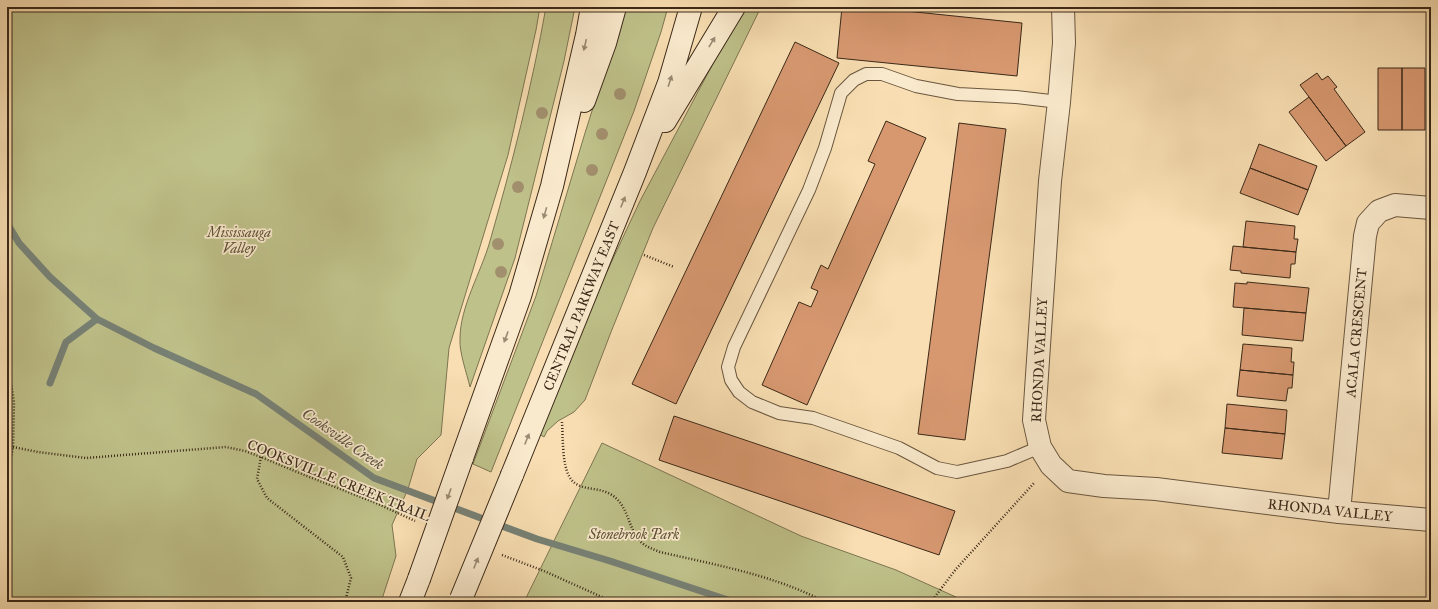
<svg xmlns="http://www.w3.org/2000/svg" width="1438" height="609" viewBox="0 0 1438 609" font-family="'IM FELL Great Primer',serif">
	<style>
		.green { fill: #bfc18a; stroke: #7d7551 }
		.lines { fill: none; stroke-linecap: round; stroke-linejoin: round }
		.stream { stroke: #778175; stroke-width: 7 }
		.building { fill: #d79870; stroke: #3b2918 }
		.lane-casing { stroke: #6a563e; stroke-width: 14 }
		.street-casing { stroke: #6a563e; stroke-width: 24 }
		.secondary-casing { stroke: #3b2918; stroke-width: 24 }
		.path { stroke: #3b2918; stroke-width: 2.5; stroke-dasharray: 1 2; stroke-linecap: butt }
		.lane { stroke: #faeacd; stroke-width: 12 }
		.street { stroke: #faeacd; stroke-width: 22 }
		.secondary { stroke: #faeacd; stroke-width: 22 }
		.secondary-bridge-casing { stroke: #3b2918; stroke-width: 24; stroke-linecap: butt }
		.secondary-bridge { stroke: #faeacd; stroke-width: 22 }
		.tree { fill: #a28f6d }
		.oneway { fill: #9a8a72 }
		.labels { text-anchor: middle; stroke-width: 3.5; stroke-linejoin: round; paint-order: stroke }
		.park-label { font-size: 14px; font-style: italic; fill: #5c4f34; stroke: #faeacd }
		.street-label { font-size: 14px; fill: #3b2918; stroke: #faeacd }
		.water-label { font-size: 15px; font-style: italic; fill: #544e3f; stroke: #faeacd }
	</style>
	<rect width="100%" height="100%" fill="#f8deb2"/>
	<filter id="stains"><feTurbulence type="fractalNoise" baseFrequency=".005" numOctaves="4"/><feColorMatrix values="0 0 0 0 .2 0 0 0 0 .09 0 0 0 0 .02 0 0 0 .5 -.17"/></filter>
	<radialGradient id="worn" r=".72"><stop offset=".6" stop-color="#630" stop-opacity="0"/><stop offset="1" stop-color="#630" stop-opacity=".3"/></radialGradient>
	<!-- green -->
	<path class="green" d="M 7,7 L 540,7 L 536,30 L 508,155 L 449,348 L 441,435 L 417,459 L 408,489 L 392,525 L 396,556 L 381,602 L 7,602 Z
		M 546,7 L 575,7 L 564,61 L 515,258 L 470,387 C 467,374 459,352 460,339 C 460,306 481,273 490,241 C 512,164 532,86 546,7 Z
		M 625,7 L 668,7 L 661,32 L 634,111 L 491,472 L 473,464 L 536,296 L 585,133 Z
		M 743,7 L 761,7 L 653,228 L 611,332 L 585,400 L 574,412 L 558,421 L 547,431 L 544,437 L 539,434 L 603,280 L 640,201 Z
		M 602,443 L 801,536 L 896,570 L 967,602 L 524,602 Z"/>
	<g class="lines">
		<!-- stream -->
		<path class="stream" d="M 7,223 L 19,243 L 50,277 L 97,319 L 154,348 L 256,394 L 374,478 L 537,539 L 610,561 L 734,602
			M 50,383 L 66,342 L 97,319"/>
	</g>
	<!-- building -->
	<path class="building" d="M 842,7 L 867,7 L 1022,23 L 1017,76 L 837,58 Z
		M 795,42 L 839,63 L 676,404 L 632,384 Z
		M 1378,68 L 1402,68 L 1402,130 L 1378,130 Z
		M 1402,68 L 1425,68 L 1425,130 L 1402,130 Z
		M 1317,73 L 1322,80 L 1328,76 L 1337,87 L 1334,89 L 1365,132 L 1346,146 L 1300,85 Z
		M 1309,97 L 1346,146 L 1326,161 L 1289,112 Z
		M 886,121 L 926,138 L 807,405 L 762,385 L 799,302 L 811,307 L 818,291 L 811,288 L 821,265 L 828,269 L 875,164 L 868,161 Z
		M 959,123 L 1006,129 L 965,440 L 918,434 Z
		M 1259,144 L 1317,166 L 1308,190 L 1250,168 Z
		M 1250,168 L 1308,190 L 1298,215 L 1240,193 Z
		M 1246,221 L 1295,226 L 1294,239 L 1298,239 L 1296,252 L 1243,247 Z
		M 1233,246 L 1296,252 L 1295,264 L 1291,264 L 1290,278 L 1241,273 L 1241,271 L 1230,270 Z
		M 1247,282 L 1309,288 L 1306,313 L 1233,307 L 1235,283 L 1247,284 Z
		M 1244,308 L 1306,313 L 1303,341 L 1242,335 Z
		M 1243,344 L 1292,348 L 1291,362 L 1294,362 L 1293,375 L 1240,370 Z
		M 1240,370 L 1293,375 L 1292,388 L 1288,388 L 1286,401 L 1237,396 Z
		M 1227,404 L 1287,410 L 1285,434 L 1225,428 Z
		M 674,416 L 955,511 L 939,555 L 659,460 Z
		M 1225,428 L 1285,434 L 1282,459 L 1222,453 Z"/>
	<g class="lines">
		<defs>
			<path id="lane" d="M 1040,447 L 1007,461 L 957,472 L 937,468 L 899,448 L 813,418 L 779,413 L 752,402 L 739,392 L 731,380 L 728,367 L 734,347 L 809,190 L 825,148 L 841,93 L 854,80 L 866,74 L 882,74 L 916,86 L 958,94 L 1016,97 L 1059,102"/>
			<path id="street" d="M 1063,7 L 1064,43 L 1059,102 L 1050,181 L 1034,420 L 1040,447 L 1051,465 L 1068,481 L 1104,486 L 1156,489 L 1339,512 L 1431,520
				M 1339,512 L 1365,236 L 1368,223 L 1379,211 L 1395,205 L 1431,208"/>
			<path id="secondary" d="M 584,101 L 605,43 L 615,7
				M 665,121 L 734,7
				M 462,458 L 520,296 L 552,186 L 587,35 L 592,7
				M 512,475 L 635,172 L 669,83 L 691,7
				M 410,602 L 419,579"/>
		</defs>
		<!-- lane casing -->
		<use href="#lane" class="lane-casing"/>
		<!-- street casing -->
		<use href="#street" class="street-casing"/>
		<!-- secondary casing -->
		<use href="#secondary" class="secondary-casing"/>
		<!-- path -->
		<path class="path" d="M 644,255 L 674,267
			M 7,359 L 14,402 L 13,447 L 7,478
			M 562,422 C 563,437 562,463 569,476 C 577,492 597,486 610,494 C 629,504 627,528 641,542 C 646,547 653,549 660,552 C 716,565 774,575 825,602
			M 13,447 L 38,452 L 86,458 L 226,447 L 245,451 L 261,457 L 302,474 L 376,503 L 415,521
			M 261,457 L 257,479 L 267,498 L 343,557 L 351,578 L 345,602
			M 502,555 L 544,571 L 613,602
			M 931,602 L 956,569 L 1035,482"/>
		<!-- lane -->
		<use href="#lane" class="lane"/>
		<!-- street -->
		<use href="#street" class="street"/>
		<!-- secondary -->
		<use href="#secondary" class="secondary"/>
		<defs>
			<path id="secondary-bridge" d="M 419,579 L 462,458
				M 461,599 L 512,475"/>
		</defs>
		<!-- secondary-bridge casing -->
		<use href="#secondary-bridge" class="secondary-bridge-casing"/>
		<!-- secondary-bridge -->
		<use href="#secondary-bridge" class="secondary-bridge"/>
	</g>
	<!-- trees -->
	<g class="tree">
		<circle cx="620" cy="94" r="6"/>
		<circle cx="542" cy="113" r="6"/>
		<circle cx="602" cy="134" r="6"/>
		<circle cx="592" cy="170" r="6"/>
		<circle cx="518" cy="187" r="6"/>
		<circle cx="498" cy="244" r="6"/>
		<circle cx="501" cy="272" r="6"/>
	</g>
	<!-- one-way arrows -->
	<defs><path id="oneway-solid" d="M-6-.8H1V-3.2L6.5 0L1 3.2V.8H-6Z"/></defs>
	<g class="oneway">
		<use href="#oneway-solid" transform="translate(712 42) rotate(-59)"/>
		<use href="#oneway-solid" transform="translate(585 45) rotate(103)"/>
		<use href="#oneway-solid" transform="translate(670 81) rotate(-72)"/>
		<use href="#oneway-solid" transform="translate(623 202) rotate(-68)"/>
		<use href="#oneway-solid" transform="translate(545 213) rotate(106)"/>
		<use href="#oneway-solid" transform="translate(506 337) rotate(110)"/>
		<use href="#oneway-solid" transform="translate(527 439) rotate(-68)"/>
		<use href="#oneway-solid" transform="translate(449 494) rotate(110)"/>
		<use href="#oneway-solid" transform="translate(476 563) rotate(-68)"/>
	</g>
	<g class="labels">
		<!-- park labels -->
		<g class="park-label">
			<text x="239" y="237">Mississauga<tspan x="239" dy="16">Valley</tspan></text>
			<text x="634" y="539">Stonebrook Park</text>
		</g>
		<!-- street labels -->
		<g class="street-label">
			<text transform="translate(581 306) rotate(-68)" y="5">CENTRAL PARKWAY EAST</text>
			<text transform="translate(1356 333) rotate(-85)" y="5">ACALA CRESCENT</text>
			<text transform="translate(1039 360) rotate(-87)" y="5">RHONDA VALLEY</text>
			<text transform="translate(339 480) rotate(22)" y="5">COOKSVILLE CREEK TRAIL</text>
			<text transform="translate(1330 510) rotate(6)" y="5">RHONDA VALLEY</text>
		</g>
		<!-- water labels -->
		<g class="water-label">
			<text transform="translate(343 439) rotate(35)" y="5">Cooksville Creek</text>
		</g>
	</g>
	<!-- margin -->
	<rect width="1438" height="609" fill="none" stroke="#f8deb2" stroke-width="24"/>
	<rect x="8" y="8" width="1422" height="593" fill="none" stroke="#3b2918" stroke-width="2"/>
	<rect x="12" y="12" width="1414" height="585" fill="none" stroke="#3b2918"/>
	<rect width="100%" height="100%" filter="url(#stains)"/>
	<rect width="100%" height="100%" fill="url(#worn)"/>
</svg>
